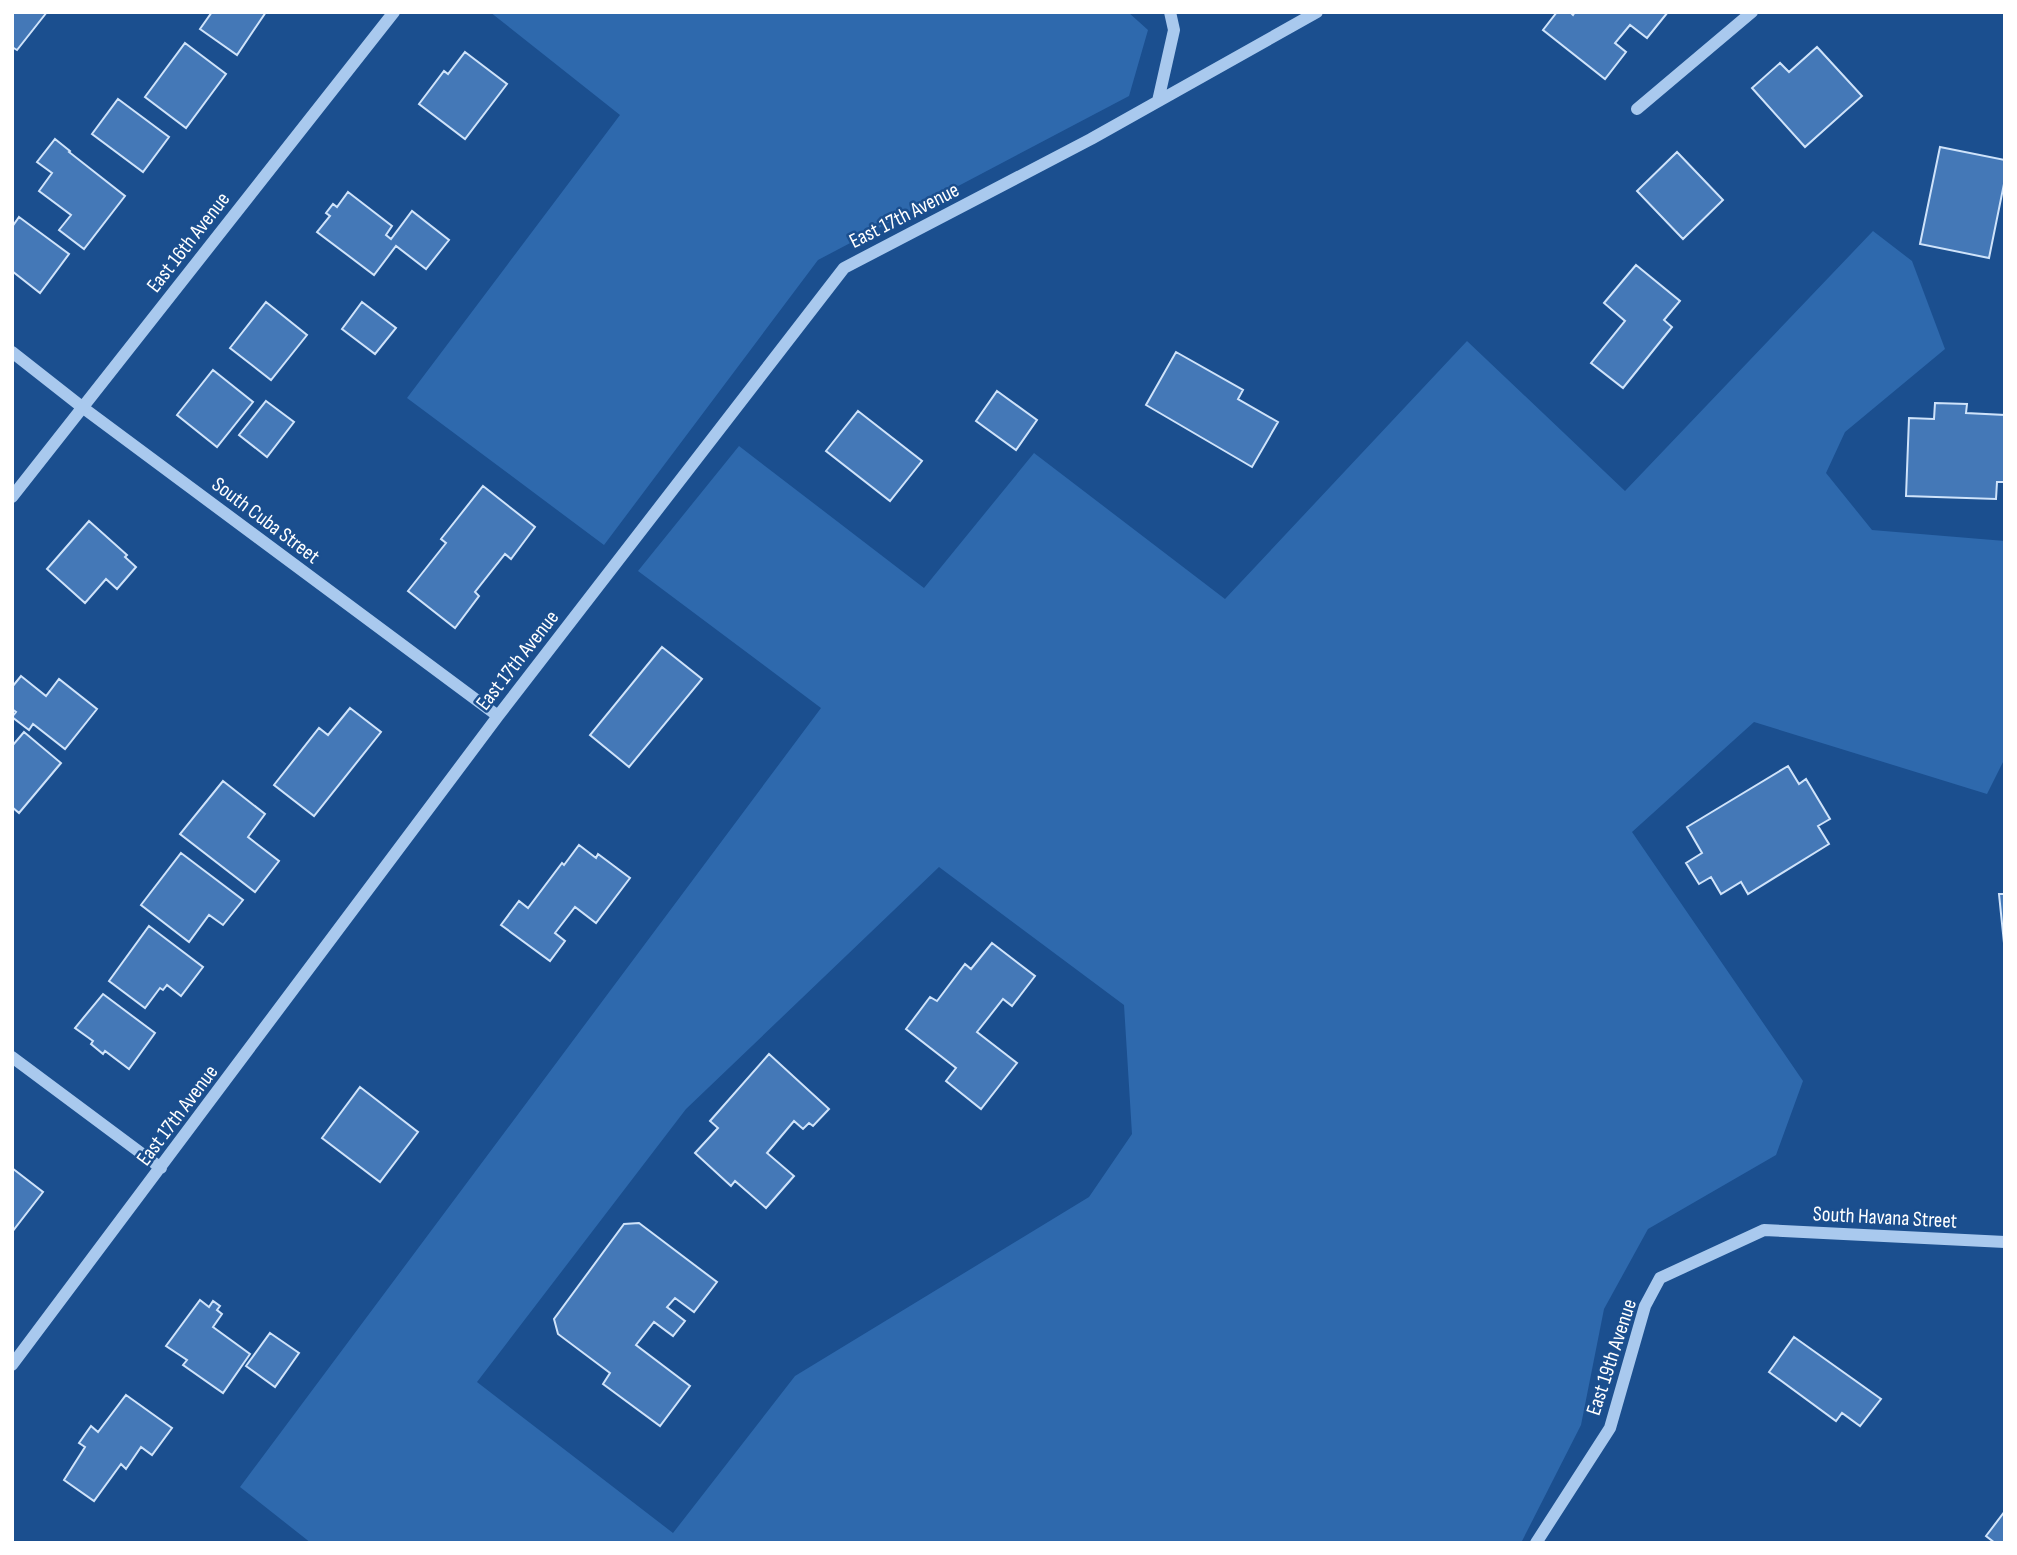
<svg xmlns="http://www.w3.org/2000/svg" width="2017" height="1555" viewBox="0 0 2017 1555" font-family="'Sofia Sans Condensed',sans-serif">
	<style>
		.green { fill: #2e69ad; fill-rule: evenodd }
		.building { fill: #4478b7; stroke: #cfe3fa; stroke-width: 2 }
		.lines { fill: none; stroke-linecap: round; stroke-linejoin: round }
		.minor { stroke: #a9c9ee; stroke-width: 12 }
		.labels { text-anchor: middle; stroke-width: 5; stroke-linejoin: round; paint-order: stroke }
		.street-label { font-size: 21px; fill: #fff; stroke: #1b4f8f }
	</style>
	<rect width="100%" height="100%" fill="#1b4f8f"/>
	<!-- green -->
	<path class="green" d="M 490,12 L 1128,12 L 1148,30 L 1129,96 L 818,260 L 604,545 L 407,398 L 620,115 Z
		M 1873,231 L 1912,261 L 1945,349 L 1845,432 L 1826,473 L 1872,530 L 2005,541 L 2005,758 L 1987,794 L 1754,722 L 1632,832 L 1803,1081 L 1776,1155 L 1648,1229 L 1604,1309 L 1581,1425 L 1521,1543 L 311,1543 L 240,1487 L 821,708 L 638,571 L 739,446 L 924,588 L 1034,453 L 1225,599 L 1467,341 L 1625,491 ZM 939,867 L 1124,1005 L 1132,1134 L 1089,1197 L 795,1376 L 673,1533 L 477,1382 L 686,1109 Z"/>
	<!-- building -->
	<path class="building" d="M 47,12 L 17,50 L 12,47 L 13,12 Z
		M 212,12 L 266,12 L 237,55 L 200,29 Z
		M 1557,12 L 1570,12 L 1573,15 L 1575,12 L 1668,12 L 1647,38 L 1630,25 L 1615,43 L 1626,52 L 1605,79 L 1543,30 Z
		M 185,43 L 226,74 L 186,128 L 145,97 Z
		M 1817,47 L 1862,96 L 1805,147 L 1752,88 L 1780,63 L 1789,72 Z
		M 465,52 L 507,84 L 465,139 L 419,104 L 444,71 L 448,74 Z
		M 118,99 L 169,137 L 143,172 L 92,134 Z
		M 55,139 L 70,151 L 69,152 L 125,196 L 84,249 L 59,230 L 71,215 L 39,191 L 52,173 L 37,162 Z
		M 1940,147 L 2005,160 L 2005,179 L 1989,258 L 1920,244 Z
		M 1677,152 L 1723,200 L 1683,239 L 1637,191 Z
		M 348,192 L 392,226 L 386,235 L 391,239 L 412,211 L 449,240 L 426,269 L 396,246 L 374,275 L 317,232 L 330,216 L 326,213 L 333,204 L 337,207 Z
		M 19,217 L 69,254 L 40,293 L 12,271 L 12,227 Z
		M 1636,265 L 1680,301 L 1664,320 L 1672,327 L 1623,388 L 1591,363 L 1625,321 L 1604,303 Z
		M 266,302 L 307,335 L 271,380 L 230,348 Z
		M 362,302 L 396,328 L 375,354 L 342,329 Z
		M 1176,352 L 1243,390 L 1238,399 L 1278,422 L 1252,467 L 1146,405 Z
		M 213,370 L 253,402 L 217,447 L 177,415 Z
		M 997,391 L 1037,420 L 1016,450 L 976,421 Z
		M 266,401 L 294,422 L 267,457 L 239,435 Z
		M 1935,403 L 1967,404 L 1966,413 L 2005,415 L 2005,482 L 1997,482 L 1996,499 L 1906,496 L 1909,418 L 1934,419 Z
		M 858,411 L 922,461 L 890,501 L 826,451 Z
		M 483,486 L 535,527 L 511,559 L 505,554 L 475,592 L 479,596 L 455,628 L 408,591 L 446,543 L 441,539 Z
		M 89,521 L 127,555 L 125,557 L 136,567 L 117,589 L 106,579 L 85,603 L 47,569 Z
		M 662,647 L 702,679 L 629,767 L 590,735 Z
		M 21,676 L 46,696 L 59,679 L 97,709 L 65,749 L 33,724 L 29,730 L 12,717 L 16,712 L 12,709 L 12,687 Z
		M 350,708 L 381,732 L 314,816 L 274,785 L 319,728 L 328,735 Z
		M 24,732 L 61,763 L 19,813 L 12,807 L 12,746 Z
		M 1788,766 L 1799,784 L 1806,779 L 1830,819 L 1818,826 L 1829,844 L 1748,894 L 1741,882 L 1721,894 L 1711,877 L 1699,884 L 1686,863 L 1702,853 L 1687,827 Z
		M 223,781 L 265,814 L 248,837 L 279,861 L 255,892 L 180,834 Z
		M 579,845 L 596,858 L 598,854 L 630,878 L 596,923 L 575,907 L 555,933 L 565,941 L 550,961 L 501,925 L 519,901 L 528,908 L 562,863 L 564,865 Z
		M 181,853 L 243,900 L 223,925 L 209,915 L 189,942 L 141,905 Z
		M 1999,894 L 2005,894 L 2005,943 L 2004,943 Z
		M 149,926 L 203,967 L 181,996 L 167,985 L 163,990 L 160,988 L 145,1008 L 109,981 Z
		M 992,943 L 1035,976 L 1012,1006 L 1003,999 L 977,1032 L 1017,1063 L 981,1109 L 946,1081 L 956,1068 L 906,1029 L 930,997 L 937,1001 L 965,964 L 971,969 Z
		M 103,994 L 155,1033 L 129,1069 L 105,1051 L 103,1054 L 91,1044 L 93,1041 L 75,1028 Z
		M 769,1054 L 829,1109 L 813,1126 L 809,1123 L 803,1129 L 794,1121 L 767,1153 L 794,1176 L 766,1208 L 735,1181 L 731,1186 L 695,1153 L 718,1128 L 710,1121 Z
		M 360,1087 L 418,1132 L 380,1182 L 322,1138 Z
		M 12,1168 L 43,1192 L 12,1232 Z
		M 639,1223 L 717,1282 L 694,1312 L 675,1298 L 667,1307 L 685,1321 L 673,1336 L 654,1322 L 636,1345 L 690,1386 L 660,1426 L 603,1384 L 610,1373 L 558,1334 L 554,1319 L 624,1224 Z
		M 200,1300 L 209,1307 L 213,1301 L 220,1306 L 217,1310 L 222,1314 L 213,1327 L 250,1354 L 223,1393 L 183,1365 L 187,1360 L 166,1346 Z
		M 270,1333 L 299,1353 L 275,1387 L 246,1366 Z
		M 1794,1337 L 1881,1399 L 1860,1426 L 1842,1413 L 1836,1421 L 1769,1372 Z
		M 126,1395 L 172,1428 L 152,1455 L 141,1447 L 126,1469 L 121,1464 L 94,1501 L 64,1480 L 85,1447 L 79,1443 L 91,1426 L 98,1432 Z
		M 2005,1511 L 2005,1543 L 1995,1543 L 1986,1536 Z"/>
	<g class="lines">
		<!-- minor -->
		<path class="minor" d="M 1158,101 L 1174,30 L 1170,12
			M 1637,109 L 1752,12
			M 12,352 L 82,407 L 498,716
			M 12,497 L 394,12
			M 12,1057 L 161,1168
			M 12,1365 L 498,716 L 844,268 L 1091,139 L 1317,12
			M 1536,1543 L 1610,1428 L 1645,1306 L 1660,1278 L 1764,1230 L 2005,1242"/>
	</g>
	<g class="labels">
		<!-- street labels -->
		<g class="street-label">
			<text transform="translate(904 215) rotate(-27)" y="7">East 17th Avenue</text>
			<text transform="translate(188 242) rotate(-52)" y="7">East 16th Avenue</text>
			<text transform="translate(266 520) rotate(37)" y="7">South Cuba Street</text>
			<text transform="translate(517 660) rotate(-52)" y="7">East 17th Avenue</text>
			<text transform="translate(177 1115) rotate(-53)" y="7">East 17th Avenue</text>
			<text transform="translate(1885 1217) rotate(3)" y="7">South Havana Street</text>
			<text transform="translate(1611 1357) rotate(-72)" y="7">East 19th Avenue</text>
		</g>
	</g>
	<!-- border -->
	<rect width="2017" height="1555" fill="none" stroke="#ffffff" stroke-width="28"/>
</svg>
